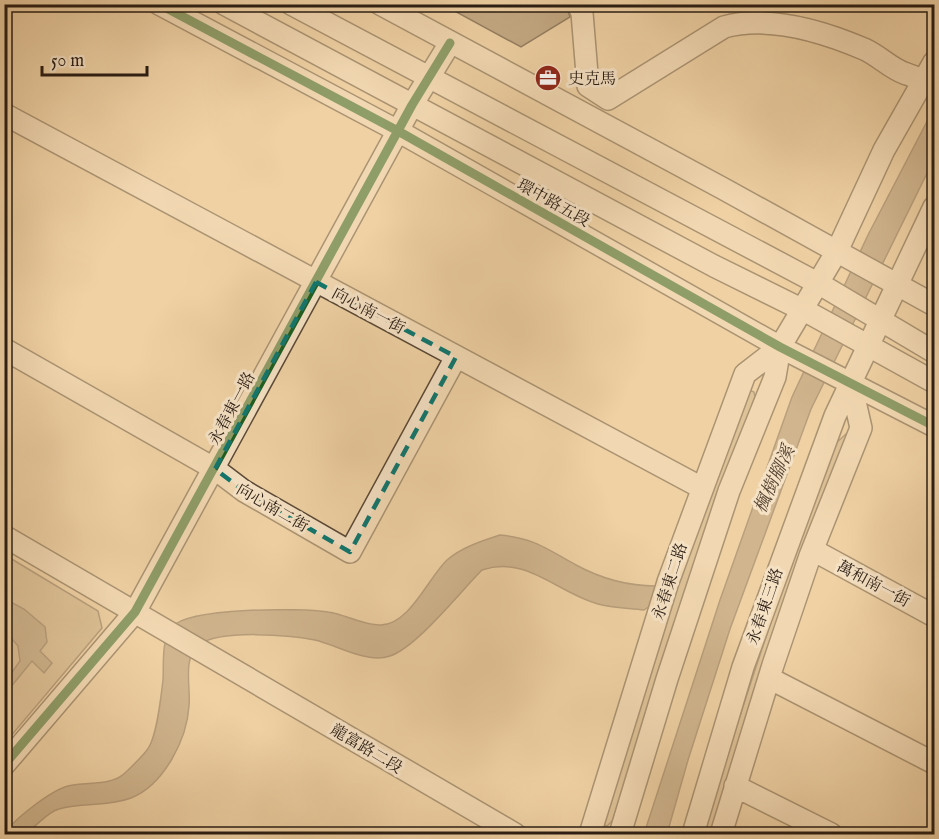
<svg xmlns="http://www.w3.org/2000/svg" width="939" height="839" viewBox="0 0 939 839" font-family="'IM FELL English','Noto Serif TC',serif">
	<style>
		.green { fill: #cdb28b; stroke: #7b674f; stroke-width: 1.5 }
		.water { fill: #ac9373; stroke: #78634d; stroke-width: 1.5 }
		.building { fill: #907a5e; stroke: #291c13; stroke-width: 1.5 }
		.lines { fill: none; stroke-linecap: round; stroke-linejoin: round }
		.minor-casing { stroke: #5a4937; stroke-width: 24 }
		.minor { stroke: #f5e1c4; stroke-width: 21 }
		.cycleway-casing { stroke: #f5e1c4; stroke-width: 13 }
		.cycleway { stroke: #1b5e20; stroke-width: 9 }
		.marked { fill: none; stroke: #0f766e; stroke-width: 4.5; stroke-dasharray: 12 8; stroke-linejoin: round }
		.labels { text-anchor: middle; stroke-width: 6; stroke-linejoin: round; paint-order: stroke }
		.poi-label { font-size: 16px; fill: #291c13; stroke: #f5e1c4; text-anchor: start }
		.street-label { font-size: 16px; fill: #291c13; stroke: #f5e1c4 }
		.water-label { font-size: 18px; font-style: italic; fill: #574635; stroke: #f5e1c4 }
	</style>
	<rect width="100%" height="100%" fill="#efd1a4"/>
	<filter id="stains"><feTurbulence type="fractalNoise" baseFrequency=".00333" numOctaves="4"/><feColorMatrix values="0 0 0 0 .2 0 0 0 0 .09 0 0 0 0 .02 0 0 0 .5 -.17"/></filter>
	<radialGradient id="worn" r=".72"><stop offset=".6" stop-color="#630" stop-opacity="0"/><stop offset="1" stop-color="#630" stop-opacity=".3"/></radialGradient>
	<!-- green -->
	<path class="green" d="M 747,389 L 754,392 L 755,397 L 660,665 L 613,820 L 607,826 L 602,824 L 663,607 Z
		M 846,434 L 849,435 L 717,834 L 703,834 C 743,702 786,573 835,444 Z
		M 5,555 L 98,611 L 102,628 L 5,743 Z"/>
	<!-- water -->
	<path class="water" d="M 934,108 L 934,159 L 811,409 L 730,629 L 688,760 L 667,834 L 644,834 L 720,600 L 792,397 L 868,235 Z
		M 500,535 C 534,538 547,549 576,565 C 600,578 629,586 656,586 L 661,598 L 644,610 C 629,608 612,608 598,604 C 556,592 526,555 482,570 C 460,592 417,647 390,656 C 367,664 337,645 315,640 C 291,635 219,629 199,645 C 182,658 191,687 189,706 C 187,739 164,785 131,798 C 108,807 82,802 59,809 C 46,812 32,832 23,834 C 17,836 10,834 5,834 C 12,820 52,790 68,786 C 87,781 110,787 125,773 C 132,766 141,758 147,750 C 157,738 161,696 163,680 C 164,663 161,641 172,627 C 189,607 301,608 328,612 C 345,614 364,626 381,625 C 410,624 428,578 447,560 C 462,547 482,541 500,535 Z
		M 5,599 L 24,609 L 45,627 L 47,642 L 40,651 L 52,663 L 44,673 L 32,661 L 5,694 L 5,682 L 20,661 L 18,646 L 6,632 L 5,643 Z"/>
	<!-- building -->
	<path class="building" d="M 465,4 L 566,4 L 570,17 L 521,47 L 447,7 Z"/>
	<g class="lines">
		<defs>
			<path id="minor" d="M 159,4 L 398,131 L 780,347 L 934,426
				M 224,4 L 714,266 L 811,314 L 934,382
				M 291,4 L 823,286 L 934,352
				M 380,4 L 722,188 L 934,305
				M 578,4 L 582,13 L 588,86 L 608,99 L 724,27 C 769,15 822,31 864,49 C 878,55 890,68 904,73 C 915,77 924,80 934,85
				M 4,114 L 702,488
				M 4,349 L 215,469 L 244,491 L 350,552 L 456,357
				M 4,536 L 515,834
				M 813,550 L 934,616
				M 769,678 L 934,763
				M 4,765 L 135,612 L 412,105 L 450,43
				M 735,786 L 831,834
				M 590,834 L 668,582 L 745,374 L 780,347
				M 620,834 L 667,679 L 729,491 L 775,377 L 780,347 L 837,251 L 884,150 L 934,62
				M 693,834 L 743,667 L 835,416 L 934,207
				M 721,834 L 773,665 L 810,556 L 861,428 L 851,384"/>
		</defs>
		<!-- minor casing -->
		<use href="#minor" class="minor-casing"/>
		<!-- minor -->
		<use href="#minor" class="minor"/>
		<defs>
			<path id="cycleway" d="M 159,4 L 398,131 L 780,347 L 934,426
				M 4,765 L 135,612 L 412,105 L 450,43"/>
		</defs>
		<!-- cycleway casing -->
		<use href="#cycleway" class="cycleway-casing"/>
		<!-- cycleway -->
		<use href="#cycleway" class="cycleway"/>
	</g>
	<!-- marked area -->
	<path d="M0 0H939V839H0ZM 316,282 L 456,357 L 350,552 L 244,491 L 215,469 Z" fill="#efd1a4" fill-opacity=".55" fill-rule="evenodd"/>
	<path class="marked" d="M 316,282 L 456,357 L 350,552 L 244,491 L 215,469 Z"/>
	<!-- icons -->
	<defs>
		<symbol id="office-disc" viewBox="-11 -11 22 22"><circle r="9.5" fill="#8f2418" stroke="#f5e1c4"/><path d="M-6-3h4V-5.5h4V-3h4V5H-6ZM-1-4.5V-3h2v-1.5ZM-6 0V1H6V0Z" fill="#fff"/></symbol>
	</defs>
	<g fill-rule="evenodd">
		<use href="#office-disc" x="533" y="63" width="30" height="30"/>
	</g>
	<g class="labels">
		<!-- poi labels -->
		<g class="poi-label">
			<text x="568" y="84">史克馬</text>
		</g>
		<!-- street labels -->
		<g class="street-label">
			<text transform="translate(554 202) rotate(29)" y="6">環中路五段</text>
			<text transform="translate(369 310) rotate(28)" y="6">向心南一街</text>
			<text transform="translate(231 408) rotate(-62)" y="6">永春東一路</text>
			<text transform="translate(273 507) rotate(30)" y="6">向心南二街</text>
			<text transform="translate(669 581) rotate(-72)" y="6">永春東二路</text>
			<text transform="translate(874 583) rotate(28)" y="6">萬和南一街</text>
			<text transform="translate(764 606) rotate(-71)" y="6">永春東三路</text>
			<text transform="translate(367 748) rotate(31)" y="6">龍富路二段</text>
		</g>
		<!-- water labels -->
		<g class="water-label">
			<text transform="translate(774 479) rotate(-65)" y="6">楓樹腳溪</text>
		</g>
	</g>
	<!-- margin -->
	<rect width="939" height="839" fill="none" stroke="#efd1a4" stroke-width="24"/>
	<rect x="6" y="6" width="927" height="827" fill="none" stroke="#291c13" stroke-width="3"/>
	<rect x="12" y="12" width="915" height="815" fill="none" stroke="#291c13" stroke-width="1.5"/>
	<!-- scale -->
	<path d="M42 66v9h105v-9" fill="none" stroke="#291c13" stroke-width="3"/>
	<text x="51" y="66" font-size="18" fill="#291c13" stroke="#f5e1c4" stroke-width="4.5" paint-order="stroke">50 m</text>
	<rect width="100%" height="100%" filter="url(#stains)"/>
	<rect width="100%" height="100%" fill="url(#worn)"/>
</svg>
